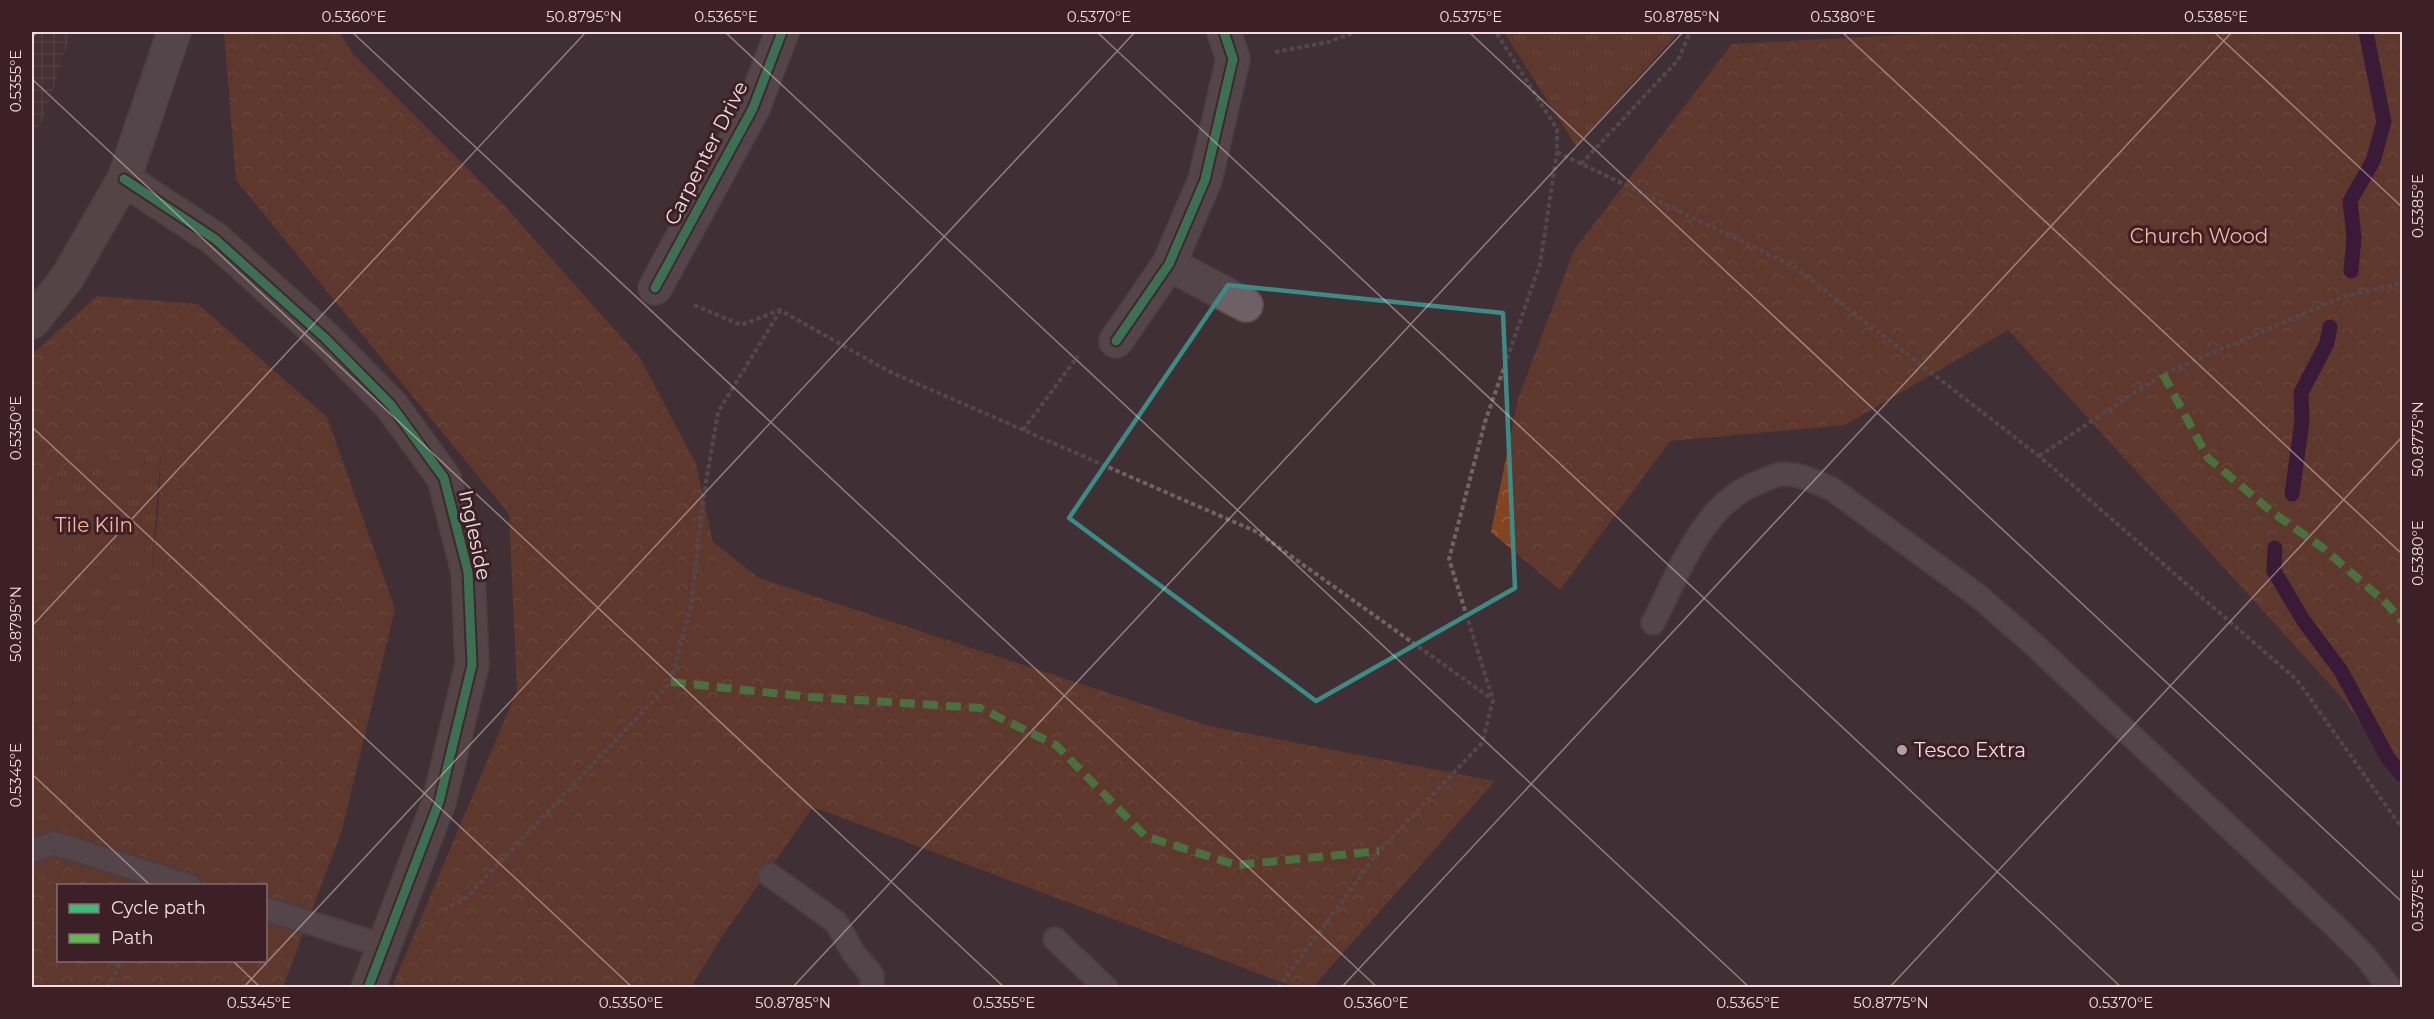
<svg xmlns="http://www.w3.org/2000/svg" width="2434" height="1019" viewBox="0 0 2434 1019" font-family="Montserrat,sans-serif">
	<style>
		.industrial { fill: url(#industrial-grid) }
		.grass { fill: url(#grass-tufts) }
		.forest { fill: url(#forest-crowns); fill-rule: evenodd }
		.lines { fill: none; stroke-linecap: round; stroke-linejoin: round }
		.stream { stroke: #31043a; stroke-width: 15 }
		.lane-casing { stroke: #5a4d50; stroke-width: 26 }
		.street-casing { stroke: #5a4d50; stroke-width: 36 }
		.secondary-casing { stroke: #5a4d50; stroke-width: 36 }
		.path { stroke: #706366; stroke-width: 4; stroke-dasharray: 4.5 3; stroke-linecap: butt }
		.lane { stroke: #6e6165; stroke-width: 22 }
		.street { stroke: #6e6165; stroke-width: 33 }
		.secondary { stroke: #6d5e61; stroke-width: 33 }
		.quiet { stroke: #5cbc4b; stroke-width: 8; stroke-dasharray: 15 8; stroke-linecap: butt }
		.cycleway-casing { stroke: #3c1f27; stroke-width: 13 }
		.cycleway { stroke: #3abd76; stroke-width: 9 }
		.marked { fill: none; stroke: #3c8b85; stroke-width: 4.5; stroke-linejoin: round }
		.ticks { fill: none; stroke: #f1dde1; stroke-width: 1.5; stroke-opacity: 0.45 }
		.poi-dot { fill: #b3a0a4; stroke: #3c1f27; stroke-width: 2 }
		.labels { text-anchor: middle; stroke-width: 6; stroke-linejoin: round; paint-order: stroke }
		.street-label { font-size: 20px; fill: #f1dde1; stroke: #3c1f27 }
		.park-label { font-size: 20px; fill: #f8b89a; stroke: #3c1f27 }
		.poi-label { font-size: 20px; fill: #f1dde1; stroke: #3c1f27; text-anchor: start }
		.neatline { fill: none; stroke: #f1dde1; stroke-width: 2 }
		.ticks-label { font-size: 15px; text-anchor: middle; fill: #f1dde1 }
	</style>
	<defs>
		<pattern id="industrial-grid" width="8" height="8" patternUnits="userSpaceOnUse" patternTransform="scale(1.5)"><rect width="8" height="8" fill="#512f39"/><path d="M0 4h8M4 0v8" fill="none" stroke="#6a4d55"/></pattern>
		<pattern id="grass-tufts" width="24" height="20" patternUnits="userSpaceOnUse" patternTransform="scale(1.5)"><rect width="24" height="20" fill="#834424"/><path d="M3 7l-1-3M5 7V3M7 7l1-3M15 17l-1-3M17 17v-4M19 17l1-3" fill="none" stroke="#955f44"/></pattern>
		<pattern id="forest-crowns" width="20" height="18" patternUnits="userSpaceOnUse" patternTransform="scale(1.5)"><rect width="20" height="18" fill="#834424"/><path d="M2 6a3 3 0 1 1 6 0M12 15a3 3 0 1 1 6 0" fill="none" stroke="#955f44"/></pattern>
	</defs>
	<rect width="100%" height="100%" fill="#403034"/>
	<!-- industrial -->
	<path class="industrial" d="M 32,32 L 71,32 L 44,119 L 32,135 Z"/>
	<!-- grass -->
	<path class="grass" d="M 1504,32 L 1679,32 L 1576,146 Z
		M 78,453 L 161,453 L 147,627 L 129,775 L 32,897 L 32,487 L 46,483 Z"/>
	<!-- forest -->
	<path class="forest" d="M 224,32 L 339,32 L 353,54 L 501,202 L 640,358 L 696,464 L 713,542 L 759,578 L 1209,726 L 1495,781 L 1313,987 L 1295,987 L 813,807 L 721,938 L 691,987 L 392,987 L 517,690 L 509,514 L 236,180 Z
		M 1956,32 L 2402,32 L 2402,783 L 2345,701 L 2008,330 L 1845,425 L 1670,441 L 1560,590 L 1491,532 L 1518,399 L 1574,250 L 1732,44 Z
		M 97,296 L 198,304 L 327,417 L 395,609 L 342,830 L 283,987 L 32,987 L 32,897 L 129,775 L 158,514 L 161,453 L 79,453 L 46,483 L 32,487 L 32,354 ZM 58,886 L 266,886 L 266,960 L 58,960 Z"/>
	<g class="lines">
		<!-- stream -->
		<path class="stream" d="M 2351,271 L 2354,237 L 2350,201 L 2373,161 L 2384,122 L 2366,32
			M 2292,494 L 2302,421 L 2301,393 L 2327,343 L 2330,327
			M 2275,548 L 2274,571 L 2303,620 L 2341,671 L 2388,758 L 2402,775"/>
		<defs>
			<path id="lane" d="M 1653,623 C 1679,573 1703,501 1762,481 C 1769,478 1777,474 1784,474 C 1802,474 1816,482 1832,489 L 1977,595 L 2030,641 L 2338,929 L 2365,956 L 2390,988
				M 32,851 L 54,843 L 190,886
				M 770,875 L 836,922 L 854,954 L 872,975 L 872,988
				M 266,909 L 384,946
				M 1055,939 L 1106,988"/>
			<path id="street" d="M 124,179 L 174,32
				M 1169,264 L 1246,305
				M 655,288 L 753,108 L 782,32
				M 1116,341 L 1169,264 L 1205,180 L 1233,59 L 1224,32"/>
			<path id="secondary" d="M 32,322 L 67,278 L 124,179 L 215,239 L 325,338 L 391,405 L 444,478 L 468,572 L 472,665 L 439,802 L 368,988"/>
		</defs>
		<!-- lane casing -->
		<use href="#lane" class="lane-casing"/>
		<!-- street casing -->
		<use href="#street" class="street-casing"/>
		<!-- secondary casing -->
		<use href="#secondary" class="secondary-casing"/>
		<!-- path -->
		<path class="path" d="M 1275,52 L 1329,42 L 1355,32
			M 1557,152 L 1793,266 L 2039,456 L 2297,680 L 2402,828
			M 1581,164 L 1678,60 L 1690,32
			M 694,305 L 741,325 L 780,310 L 888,371 L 1257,532 L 1492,699
			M 1023,430 L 1078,356
			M 2039,456 L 2163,374 L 2345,296 L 2402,283
			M 444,910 L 467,897 L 671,682 L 691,605 L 703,500 L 718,412 L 780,311
			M 107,988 L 122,960
			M 1278,988 L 1379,851 L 1482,743 L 1493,700 L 1449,559 L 1485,422 L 1540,264 L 1557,152 L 1557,129 L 1496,32"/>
		<!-- lane -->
		<use href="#lane" class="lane"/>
		<!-- street -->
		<use href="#street" class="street"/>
		<!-- secondary -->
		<use href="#secondary" class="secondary"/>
		<!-- quiet -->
		<path class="quiet" d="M 2163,374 L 2208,458 L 2272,512 L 2323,548 L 2386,603 L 2402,621
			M 671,682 L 810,697 L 980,708 L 1056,745 L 1145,836 L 1236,865 L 1379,851"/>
		<defs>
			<path id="cycleway" d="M 124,179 L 215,239 L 325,338 L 391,405 L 444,478 L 468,572 L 472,665 L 439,802 L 368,988
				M 655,288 L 753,108 L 782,32
				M 1116,341 L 1169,264 L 1205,180 L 1233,59 L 1224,32"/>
		</defs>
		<!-- cycleway casing -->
		<use href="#cycleway" class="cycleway-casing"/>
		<!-- cycleway -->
		<use href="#cycleway" class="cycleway"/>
	</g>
	<!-- marked area -->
	<path d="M0 0H2434V1019H0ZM 1228,285 L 1503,313 L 1515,588 L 1316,701 L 1069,518 Z" fill="#403034" fill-opacity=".55" fill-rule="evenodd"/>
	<path class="marked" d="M 1228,285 L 1503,313 L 1515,588 L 1316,701 L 1069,518 Z"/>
	<!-- ticks -->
	<path class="ticks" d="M 352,32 L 1378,988M 725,32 L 1750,988M 1097,32 L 2122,988M 1469,32 L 2402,902M 1842,32 L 2402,554M 2214,32 L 2402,207M 32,37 L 37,32M 32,79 L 1005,988M 32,427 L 633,988M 32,626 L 586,32M 32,774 L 151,886M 232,960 L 261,988M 243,988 L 1135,32M 792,988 L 1683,32M 1341,988 L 2232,32M 1889,988 L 2402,437"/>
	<!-- markers -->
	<circle class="poi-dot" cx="1902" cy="750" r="6"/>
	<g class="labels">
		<!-- street labels -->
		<g class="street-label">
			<text transform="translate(706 153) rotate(-63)" y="7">Carpenter Drive</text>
			<text transform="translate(475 535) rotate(78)" y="7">Ingleside</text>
		</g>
		<!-- park labels -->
		<g class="park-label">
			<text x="2199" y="243">Church Wood</text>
			<text x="94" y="532">Tile Kiln</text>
		</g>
		<!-- poi labels -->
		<g class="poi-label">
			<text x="1914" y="757">Tesco Extra</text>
		</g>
	</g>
	<!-- border -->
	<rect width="2434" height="1019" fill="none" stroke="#3c1f27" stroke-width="66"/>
	<!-- legend -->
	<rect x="57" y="884" width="210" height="78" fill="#3c1f27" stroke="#846b71" stroke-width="1.5"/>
	<rect x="69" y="904" width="30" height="9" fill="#3abd76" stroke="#846b71" stroke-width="1.5"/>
	<text x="111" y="914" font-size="18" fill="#f1dde1">Cycle path</text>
	<rect x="69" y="934" width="30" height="9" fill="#5cbc4b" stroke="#846b71" stroke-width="1.5"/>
	<text x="111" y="944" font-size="18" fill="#f1dde1">Path</text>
	<rect x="33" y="33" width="2368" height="953" class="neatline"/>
	<g class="ticks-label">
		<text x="354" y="22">0.5360°E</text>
		<text x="584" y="22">50.8795°N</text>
		<text x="726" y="22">0.5365°E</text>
		<text x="1099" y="22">0.5370°E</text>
		<text x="1471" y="22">0.5375°E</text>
		<text x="1682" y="22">50.8785°N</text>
		<text x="1843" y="22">0.5380°E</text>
		<text x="2216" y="22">0.5385°E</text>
		<text transform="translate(16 81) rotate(-90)" y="5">0.5355°E</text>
		<text transform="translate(2418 206) rotate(-90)" y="5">0.5385°E</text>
		<text transform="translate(16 428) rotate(-90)" y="5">0.5350°E</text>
		<text transform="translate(2418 439) rotate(-90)" y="5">50.8775°N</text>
		<text transform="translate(2418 553) rotate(-90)" y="5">0.5380°E</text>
		<text transform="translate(16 624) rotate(-90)" y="5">50.8795°N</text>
		<text transform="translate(16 775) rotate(-90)" y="5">0.5345°E</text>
		<text transform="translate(2418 900) rotate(-90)" y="5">0.5375°E</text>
		<text x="259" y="1008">0.5345°E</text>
		<text x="631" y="1008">0.5350°E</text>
		<text x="793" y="1008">50.8785°N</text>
		<text x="1004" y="1008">0.5355°E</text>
		<text x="1376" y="1008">0.5360°E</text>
		<text x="1748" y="1008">0.5365°E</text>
		<text x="1891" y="1008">50.8775°N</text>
		<text x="2121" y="1008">0.5370°E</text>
	</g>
</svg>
